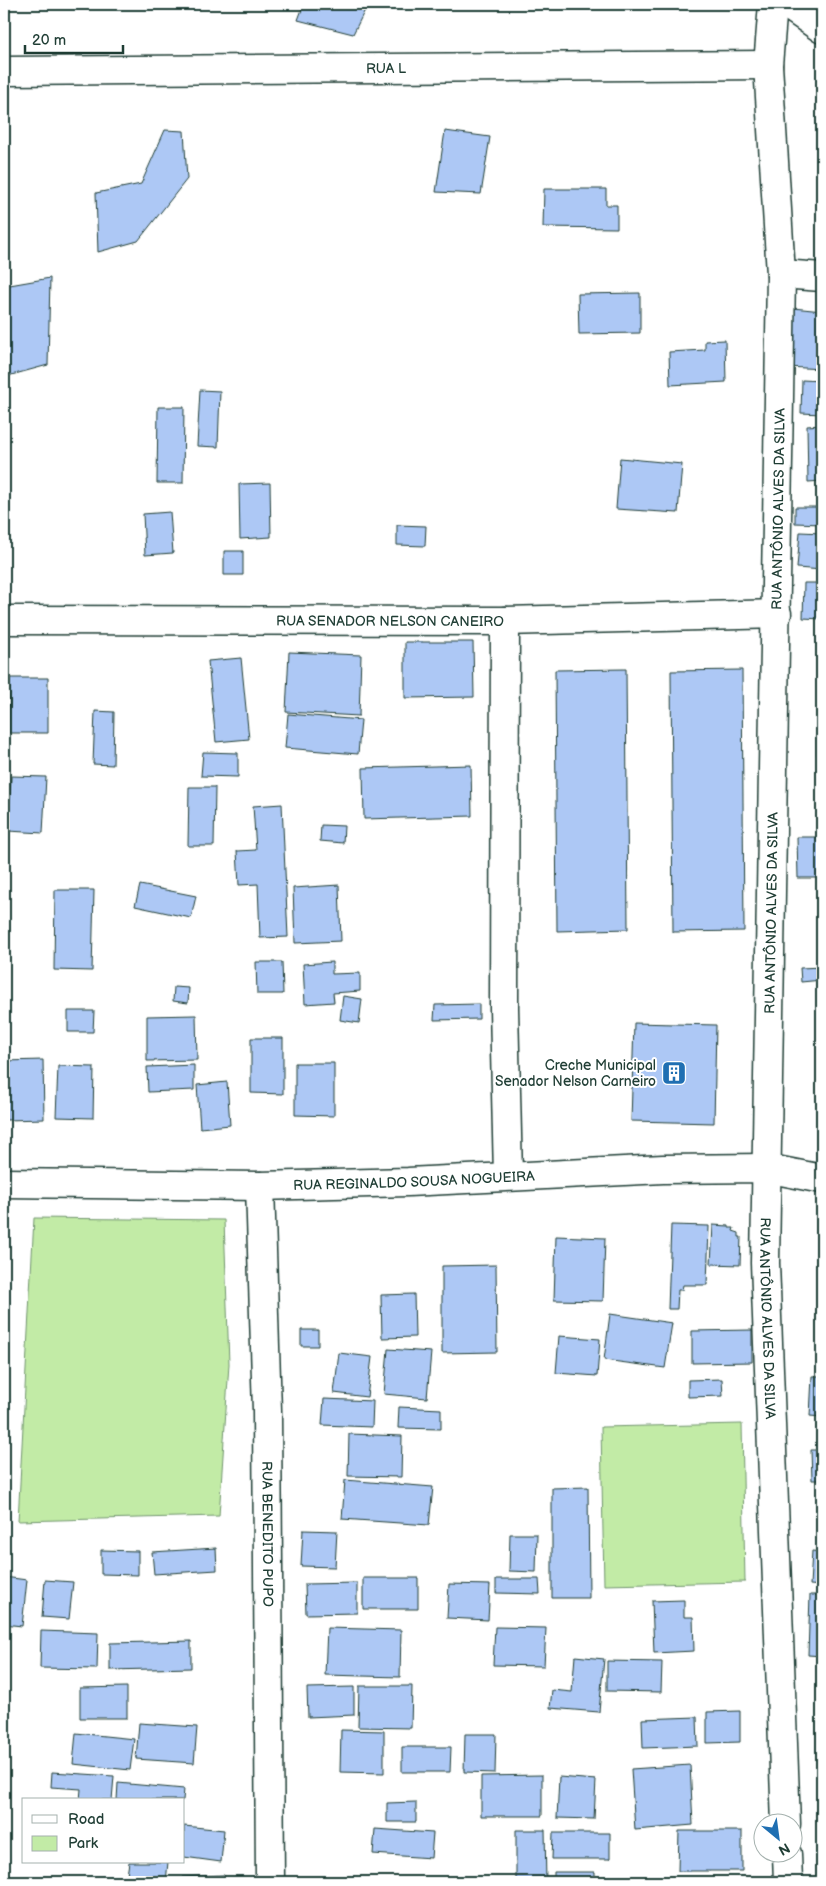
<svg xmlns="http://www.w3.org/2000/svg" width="826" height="1886" viewBox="0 0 826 1886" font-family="'Balsamiq Sans',sans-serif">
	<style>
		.green { fill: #c2eba6; stroke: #70946d }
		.building { fill: #adc8f5; stroke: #1f3d34 }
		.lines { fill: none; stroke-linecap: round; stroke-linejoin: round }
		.street-casing { stroke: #1f3d34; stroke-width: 31 }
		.street { stroke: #fff; stroke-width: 28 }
		.labels { text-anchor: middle; stroke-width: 4; stroke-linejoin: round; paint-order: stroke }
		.street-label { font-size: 14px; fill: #1f3d34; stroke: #fff }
		.poi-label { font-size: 14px; fill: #1f3d34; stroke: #fff; text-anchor: end }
	</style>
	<rect width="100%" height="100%" fill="#fff"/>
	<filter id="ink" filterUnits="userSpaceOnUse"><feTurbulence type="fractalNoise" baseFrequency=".02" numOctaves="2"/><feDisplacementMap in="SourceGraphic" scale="10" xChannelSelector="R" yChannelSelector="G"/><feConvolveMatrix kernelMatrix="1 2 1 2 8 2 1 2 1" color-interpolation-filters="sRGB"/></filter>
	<g filter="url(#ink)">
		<!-- green -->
		<path class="green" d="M 34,1218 L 224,1220 L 229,1364 L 219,1516 L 18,1521 Z
			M 742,1424 L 745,1582 L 604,1585 L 601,1427 Z"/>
		<!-- building -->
		<path class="building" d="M 304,4 L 368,4 L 353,34 L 298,20 Z
			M 165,130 L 184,131 L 187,179 L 138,241 L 98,252 L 96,193 L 141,184 Z
			M 445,131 L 490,137 L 481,194 L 436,192 Z
			M 544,189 L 606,189 L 606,205 L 617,205 L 617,228 L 543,227 Z
			M 50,278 L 48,365 L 4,377 L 4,286 Z
			M 640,293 L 640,333 L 579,334 L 578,294 Z
			M 793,308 L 822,311 L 822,369 L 788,367 Z
			M 725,340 L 726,382 L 670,385 L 669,352 L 705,350 L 705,341 Z
			M 802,380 L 822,381 L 822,414 L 801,413 Z
			M 200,390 L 220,391 L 218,447 L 197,446 Z
			M 158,407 L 184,407 L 183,483 L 157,483 Z
			M 822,425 L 822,481 L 808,482 L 807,426 Z
			M 620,458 L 682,464 L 678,513 L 616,509 Z
			M 270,483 L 271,537 L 240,539 L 239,484 Z
			M 795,507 L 822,507 L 822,524 L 795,523 Z
			M 170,512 L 173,553 L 145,555 L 143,514 Z
			M 397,525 L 426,526 L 425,546 L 397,545 Z
			M 800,532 L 822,533 L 822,570 L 797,568 Z
			M 224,551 L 243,551 L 243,575 L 224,575 Z
			M 804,583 L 822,583 L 822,619 L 803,618 Z
			M 405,642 L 473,642 L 474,697 L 405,698 Z
			M 289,652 L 361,655 L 359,716 L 286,712 Z
			M 241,658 L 249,739 L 216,742 L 208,661 Z
			M 626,669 L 628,929 L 557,931 L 555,670 Z
			M 742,670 L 744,931 L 673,932 L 671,671 Z
			M 10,678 L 48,678 L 48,733 L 9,733 Z
			M 95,711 L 114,712 L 113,765 L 93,764 Z
			M 288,714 L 361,720 L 358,754 L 285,748 Z
			M 817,720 L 822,720 L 822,755 L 817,755 Z
			M 203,752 L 238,753 L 238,777 L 201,776 Z
			M 471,765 L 472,816 L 364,819 L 363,768 Z
			M 11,776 L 46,777 L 43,833 L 8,831 Z
			M 189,787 L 215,787 L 214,846 L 188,846 Z
			M 282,804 L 288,937 L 260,938 L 258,884 L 239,885 L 237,851 L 256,850 L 253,806 Z
			M 321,825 L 344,826 L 343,843 L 320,841 Z
			M 797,837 L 822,837 L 822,878 L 798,878 Z
			M 140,885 L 196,896 L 191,918 L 135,906 Z
			M 339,885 L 341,941 L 295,943 L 293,888 Z
			M 55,890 L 94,890 L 92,971 L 54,970 Z
			M 256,962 L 282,962 L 283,994 L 257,994 Z
			M 332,962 L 332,974 L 360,973 L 360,991 L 333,993 L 334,1002 L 305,1004 L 303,964 Z
			M 822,967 L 822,980 L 801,982 L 800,968 Z
			M 174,987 L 189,988 L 188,1003 L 173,1001 Z
			M 343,996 L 362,999 L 359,1023 L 340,1020 Z
			M 479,1004 L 479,1019 L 434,1020 L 435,1005 Z
			M 68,1011 L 94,1011 L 93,1032 L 68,1032 Z
			M 196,1015 L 197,1060 L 147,1061 L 147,1016 Z
			M 634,1023 L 716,1025 L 714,1123 L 631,1121 Z
			M 251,1038 L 283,1038 L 283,1094 L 251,1093 Z
			M 43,1060 L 44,1119 L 6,1120 L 5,1061 Z
			M 295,1063 L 334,1063 L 334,1116 L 295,1115 Z
			M 194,1065 L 194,1090 L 148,1092 L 147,1067 Z
			M 58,1066 L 94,1067 L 93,1118 L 56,1117 Z
			M 227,1082 L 230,1125 L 200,1128 L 197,1085 Z
			M 671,1225 L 709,1226 L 707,1285 L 683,1285 L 682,1290 L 678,1290 L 677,1309 L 668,1309 Z
			M 713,1225 L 729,1226 L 729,1228 L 734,1228 L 733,1231 L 739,1233 L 739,1237 L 741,1237 L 740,1265 L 711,1264 Z
			M 556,1236 L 605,1238 L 603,1301 L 554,1300 Z
			M 496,1265 L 497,1352 L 442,1353 L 442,1266 Z
			M 414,1294 L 415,1337 L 382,1338 L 381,1295 Z
			M 610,1314 L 672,1323 L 665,1368 L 604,1360 Z
			M 301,1330 L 318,1330 L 318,1346 L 301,1346 Z
			M 752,1330 L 752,1362 L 692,1363 L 692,1331 Z
			M 559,1336 L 600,1339 L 597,1376 L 556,1373 Z
			M 388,1349 L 431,1352 L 427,1398 L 384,1394 Z
			M 339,1353 L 372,1357 L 367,1397 L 334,1393 Z
			M 812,1376 L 822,1376 L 822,1417 L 810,1416 Z
			M 722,1379 L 723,1396 L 688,1397 L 688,1380 Z
			M 324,1399 L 373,1401 L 372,1427 L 322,1425 Z
			M 399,1407 L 441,1409 L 441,1429 L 398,1428 Z
			M 349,1434 L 402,1436 L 401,1477 L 348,1476 Z
			M 811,1450 L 822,1450 L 822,1480 L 812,1480 Z
			M 345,1480 L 433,1487 L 429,1525 L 342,1519 Z
			M 588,1487 L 589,1598 L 552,1598 L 552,1488 Z
			M 303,1530 L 337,1531 L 335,1567 L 301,1566 Z
			M 510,1534 L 537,1534 L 536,1572 L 509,1571 Z
			M 216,1548 L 217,1570 L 154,1574 L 152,1552 Z
			M 101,1550 L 138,1551 L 138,1575 L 101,1574 Z
			M 812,1551 L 822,1552 L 822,1586 L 810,1585 Z
			M 4,1577 L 27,1580 L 22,1626 L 4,1624 Z
			M 363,1578 L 418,1578 L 418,1609 L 363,1609 Z
			M 496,1579 L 539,1579 L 540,1594 L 496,1593 Z
			M 45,1580 L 73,1582 L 69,1619 L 42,1617 Z
			M 357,1583 L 357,1613 L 306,1614 L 305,1584 Z
			M 449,1584 L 490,1585 L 488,1620 L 447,1618 Z
			M 810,1595 L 822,1595 L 822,1656 L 808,1655 Z
			M 684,1600 L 684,1617 L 693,1617 L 694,1651 L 654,1653 L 652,1601 Z
			M 495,1627 L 546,1628 L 544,1666 L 493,1665 Z
			M 327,1628 L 401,1630 L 400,1677 L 325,1675 Z
			M 41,1631 L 98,1633 L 97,1669 L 40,1668 Z
			M 191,1641 L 191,1668 L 110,1670 L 110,1643 Z
			M 575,1656 L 604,1659 L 599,1712 L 550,1708 L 552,1690 L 572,1692 Z
			M 607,1661 L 662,1662 L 661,1692 L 607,1691 Z
			M 359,1686 L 412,1686 L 411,1728 L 358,1727 Z
			M 127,1687 L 127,1718 L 80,1718 L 80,1688 Z
			M 354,1687 L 354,1715 L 308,1717 L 307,1688 Z
			M 740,1711 L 740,1742 L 707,1743 L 707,1712 Z
			M 697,1717 L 698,1746 L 643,1748 L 642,1719 Z
			M 139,1723 L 197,1727 L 194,1763 L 136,1759 Z
			M 341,1730 L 384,1731 L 384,1773 L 340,1772 Z
			M 76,1733 L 134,1739 L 130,1770 L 73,1764 Z
			M 465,1734 L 496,1734 L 495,1773 L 464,1772 Z
			M 402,1747 L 451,1747 L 450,1772 L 402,1772 Z
			M 690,1765 L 693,1825 L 635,1830 L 631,1769 Z
			M 52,1772 L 114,1776 L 112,1800 L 80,1800 L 81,1789 L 51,1787 Z
			M 542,1775 L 542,1816 L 481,1816 L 481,1776 Z
			M 559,1777 L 596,1780 L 594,1819 L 557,1818 Z
			M 118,1783 L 184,1789 L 183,1800 L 117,1800 Z
			M 416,1802 L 416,1822 L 387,1822 L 387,1803 Z
			M 184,1826 L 224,1830 L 221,1862 L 184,1857 Z
			M 375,1829 L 433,1833 L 431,1858 L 373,1854 Z
			M 516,1830 L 545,1830 L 546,1882 L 516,1882 Z
			M 679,1831 L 742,1831 L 742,1871 L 678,1871 Z
			M 553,1833 L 610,1833 L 610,1859 L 552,1859 Z
			M 129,1862 L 168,1862 L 166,1882 L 126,1882 Z
			M 554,1872 L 595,1872 L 595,1882 L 554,1882 Z
			M 224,1875 L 224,1882 L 183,1882 L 182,1877 Z"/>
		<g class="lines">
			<defs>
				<g id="street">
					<path id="s1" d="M 773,4 L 768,65 L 781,274 L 765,1263 L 786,1824"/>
					<path d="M 786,4 L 822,29"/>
					<path id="s2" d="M 4,71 L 768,65"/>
					<path d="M 781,274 L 822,277"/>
					<path id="s3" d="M 4,620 L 505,621 L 777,614"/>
					<path d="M 505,621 L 504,1008 L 508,1176"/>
					<path id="s4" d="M 4,1183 L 260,1186 L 408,1182 L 663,1169 L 766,1168 L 822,1179"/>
					<path id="s5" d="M 260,1186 L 267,1411 L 270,1882"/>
					<path d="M 787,1854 L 788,1882"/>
				</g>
			</defs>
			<!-- street casing -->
			<use href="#street" class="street-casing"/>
			<!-- street -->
			<use href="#street" class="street"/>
		</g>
	</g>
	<!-- icons -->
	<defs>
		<symbol id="building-square" viewBox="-11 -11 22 22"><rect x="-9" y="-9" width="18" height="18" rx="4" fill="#1f6fb2" stroke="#fff"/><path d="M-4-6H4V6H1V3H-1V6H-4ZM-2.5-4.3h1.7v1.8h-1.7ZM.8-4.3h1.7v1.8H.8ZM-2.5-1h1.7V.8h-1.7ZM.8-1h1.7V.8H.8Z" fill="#fff"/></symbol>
	</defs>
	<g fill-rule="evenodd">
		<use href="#building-square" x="660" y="1059" width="28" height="28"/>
	</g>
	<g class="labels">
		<!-- street labels -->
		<g class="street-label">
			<text dy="5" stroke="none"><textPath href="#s2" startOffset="382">RUA L</textPath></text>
			<text transform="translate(778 509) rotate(-89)" y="5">RUA ANTÔNIO ALVES DA SILVA</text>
			<text dy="5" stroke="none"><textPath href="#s3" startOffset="386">RUA SENADOR NELSON CANEIRO</textPath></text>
			<text transform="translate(771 913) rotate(-89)" y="5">RUA ANTÔNIO ALVES DA SILVA</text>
			<text dy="5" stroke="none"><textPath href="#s4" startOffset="410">RUA REGINALDO SOUSA NOGUEIRA</textPath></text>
			<text dy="5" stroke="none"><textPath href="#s1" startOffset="1315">RUA ANTÔNIO ALVES DA SILVA</textPath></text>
			<text dy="5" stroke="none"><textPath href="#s5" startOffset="348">RUA BENEDITO PUPO</textPath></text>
		</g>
		<!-- poi labels -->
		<g class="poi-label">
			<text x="656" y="1070">Creche Municipal<tspan x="656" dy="16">Senador Nelson Carneiro</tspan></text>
		</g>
	</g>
	<!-- margin -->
	<rect width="826" height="1886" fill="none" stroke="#fff" stroke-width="20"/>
	<rect x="10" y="10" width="806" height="1866" fill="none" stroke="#1f3d34" stroke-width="2" filter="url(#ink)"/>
	<!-- legend -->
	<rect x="22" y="1798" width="162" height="65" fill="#ffffff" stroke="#a5b1ae"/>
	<rect x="32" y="1815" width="25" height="8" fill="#ffffff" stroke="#a5b1ae"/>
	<text x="68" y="1824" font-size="15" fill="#1f3d34">Road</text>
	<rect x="32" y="1836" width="25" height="15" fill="#c2eba6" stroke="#a5b1ae"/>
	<text x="68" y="1848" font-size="15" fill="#1f3d34">Park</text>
	<!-- north arrow -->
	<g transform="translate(778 1838) rotate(151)"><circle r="24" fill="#ffffff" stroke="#a5b1ae"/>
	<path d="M0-4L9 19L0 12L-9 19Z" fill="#1f6fb2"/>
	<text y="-8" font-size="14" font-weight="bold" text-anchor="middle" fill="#1f3d34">N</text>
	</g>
	<!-- scale -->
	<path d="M25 45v8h98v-8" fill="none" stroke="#1f3d34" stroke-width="2.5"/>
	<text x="32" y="45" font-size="15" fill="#1f3d34" stroke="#ffffff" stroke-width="4" paint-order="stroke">20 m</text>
</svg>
